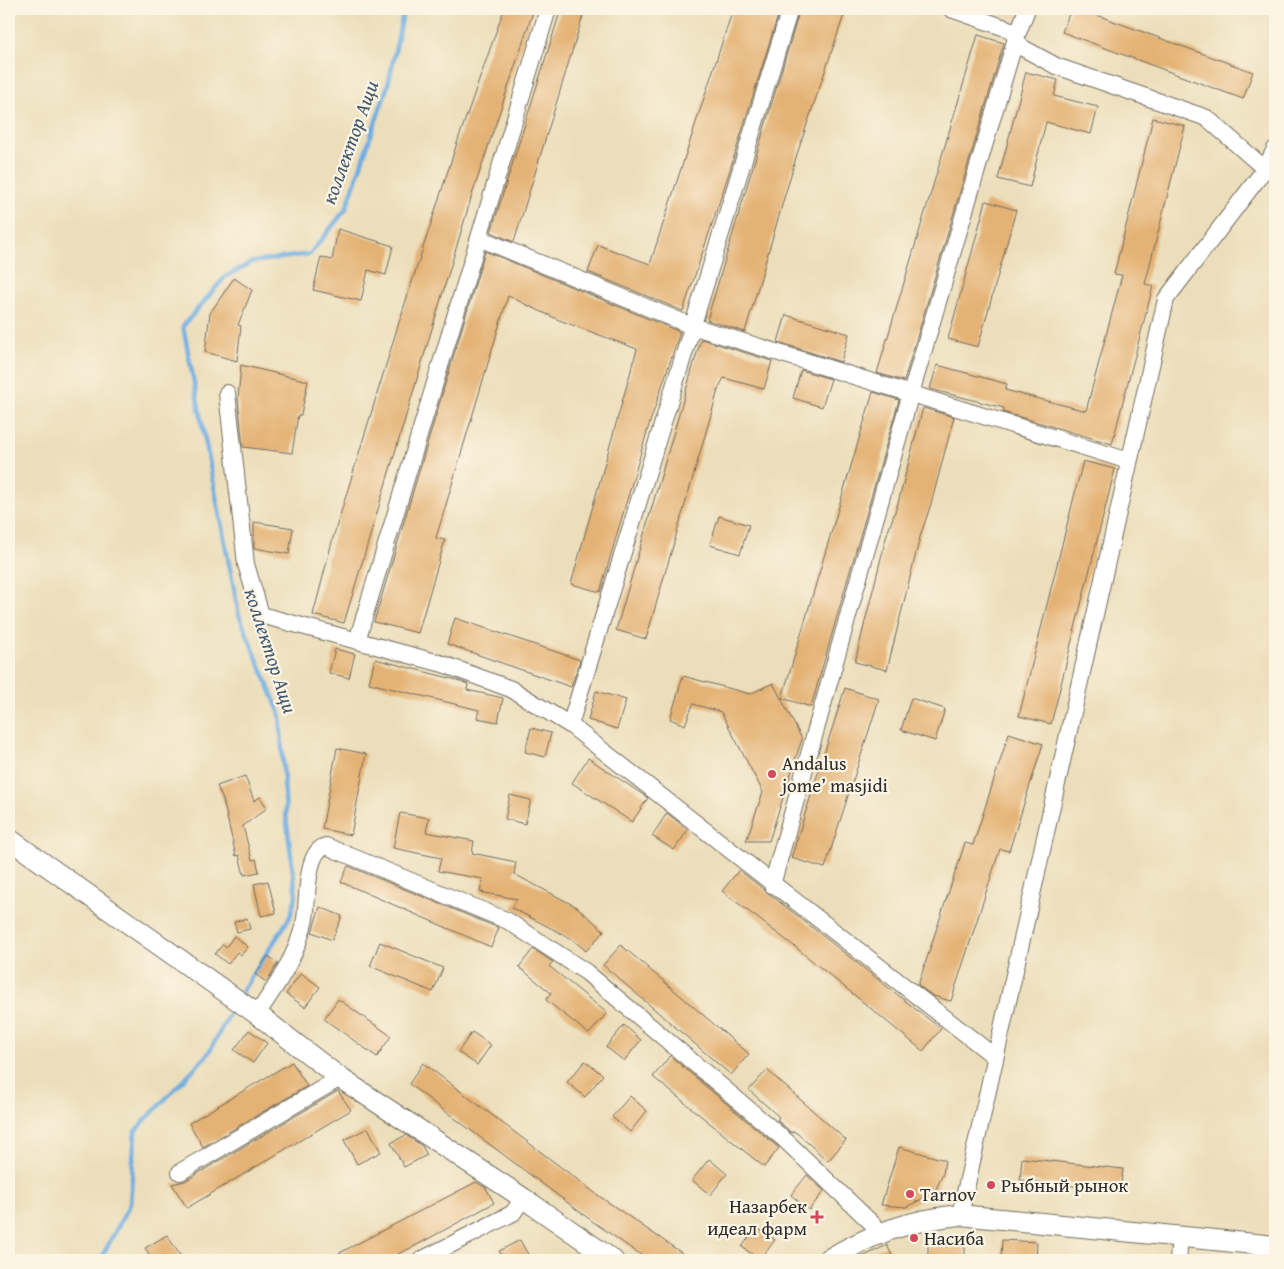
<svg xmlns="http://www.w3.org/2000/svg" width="1284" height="1269" viewBox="0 0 1284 1269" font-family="'Gentium Book Plus',serif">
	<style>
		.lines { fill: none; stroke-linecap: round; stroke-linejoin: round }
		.stream { stroke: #6eade1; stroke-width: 4.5 }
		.building { fill: #e4b275 }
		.minor-casing { stroke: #6f6a5d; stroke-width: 18 }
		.major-casing { stroke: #6f6a5d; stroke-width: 22 }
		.minor { stroke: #fff; stroke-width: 16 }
		.major { stroke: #fff; stroke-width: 20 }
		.poi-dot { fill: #d1495b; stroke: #fcf5e5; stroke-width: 2 }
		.labels { text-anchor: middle; stroke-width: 4.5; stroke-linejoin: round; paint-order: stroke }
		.poi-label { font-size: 19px; fill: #2b2b2b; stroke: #fcf5e5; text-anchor: start }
		.water-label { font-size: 20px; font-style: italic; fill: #42586b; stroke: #fcf5e5 }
	</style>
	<rect width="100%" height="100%" fill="#fcf5e5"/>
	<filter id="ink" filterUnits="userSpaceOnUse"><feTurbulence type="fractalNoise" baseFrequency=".02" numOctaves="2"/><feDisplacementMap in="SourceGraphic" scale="10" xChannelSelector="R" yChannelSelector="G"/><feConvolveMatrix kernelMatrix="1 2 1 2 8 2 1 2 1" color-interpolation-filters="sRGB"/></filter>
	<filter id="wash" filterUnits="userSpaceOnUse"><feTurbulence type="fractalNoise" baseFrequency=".0096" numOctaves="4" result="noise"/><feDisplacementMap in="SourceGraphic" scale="20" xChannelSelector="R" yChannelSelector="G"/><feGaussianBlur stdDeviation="1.12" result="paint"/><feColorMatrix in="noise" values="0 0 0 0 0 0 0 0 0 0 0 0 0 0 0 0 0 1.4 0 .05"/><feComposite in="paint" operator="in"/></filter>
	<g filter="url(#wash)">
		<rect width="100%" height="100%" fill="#ecdeba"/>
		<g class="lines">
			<!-- stream -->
			<path class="stream" d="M 239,996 L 290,917 L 296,896 L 286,815 L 280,714 L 239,615 L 183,326 L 225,277 L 252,262 L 310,254 L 346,209 L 388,85 L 404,9
				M 100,1260 L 130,1204 L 135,1131 L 208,1054 L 234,1005"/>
		</g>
		<g id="blocks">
			<!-- building -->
			<path class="building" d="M 504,9 L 534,9 L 472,195 L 344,623 L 313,615 L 333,538 L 400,319 L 456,146 Z
				M 561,9 L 585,9 L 514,242 L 491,232 Z
				M 733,9 L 780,9 L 727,179 L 683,311 L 588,272 L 598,245 L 650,264 Z
				M 800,9 L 846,9 L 797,154 L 745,332 L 707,320 Z
				M 1071,9 L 1080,9 L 1253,72 L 1243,99 L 1062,32 Z
				M 978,35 L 1004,43 L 904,381 L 877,373 Z
				M 1026,72 L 1058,80 L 1054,96 L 1098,107 L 1091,134 L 1046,122 L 1030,187 L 998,179 Z
				M 1153,118 L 1185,126 L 1145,284 L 1153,286 L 1112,444 L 1003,412 L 1004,408 L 930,389 L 937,365 L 1007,384 L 1005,390 L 1086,411 L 1122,275 L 1114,274 Z
				M 986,201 L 1016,210 L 978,347 L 948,339 Z
				M 338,229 L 393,246 L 386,275 L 368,270 L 361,301 L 313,290 L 321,257 L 332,260 Z
				M 485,251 L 680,332 L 649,425 L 600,592 L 571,584 L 637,349 L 559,320 L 508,296 L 436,538 L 445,540 L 418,633 L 374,622 Z
				M 234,278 L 252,290 L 238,325 L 241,326 L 237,361 L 205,352 L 210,313 Z
				M 786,315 L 849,334 L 841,362 L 778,342 Z
				M 701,339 L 772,361 L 764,389 L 724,378 L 719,387 L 646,639 L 616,630 Z
				M 241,365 L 308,381 L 301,415 L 298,415 L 292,453 L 243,447 L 238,398 Z
				M 801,370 L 831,379 L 822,407 L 793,398 Z
				M 873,392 L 899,400 L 811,707 L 782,698 Z
				M 923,408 L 954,417 L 931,504 L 920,537 L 887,670 L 855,662 L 887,534 L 898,503 Z
				M 1083,461 L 1115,469 L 1051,724 L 1019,716 Z
				M 719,516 L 749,525 L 740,554 L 710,545 Z
				M 254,522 L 293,528 L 289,554 L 254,548 Z
				M 455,618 L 580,660 L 571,687 L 447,644 Z
				M 335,649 L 355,654 L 349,678 L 329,673 Z
				M 375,659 L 457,680 L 468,684 L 467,690 L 503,698 L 498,722 L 477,718 L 479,710 L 369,683 Z
				M 683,676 L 750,694 L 773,683 L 802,739 L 769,841 L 746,841 L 763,792 L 721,712 L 693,704 L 685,725 L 670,719 Z
				M 845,688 L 879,699 L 825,868 L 791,858 Z
				M 596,691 L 626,700 L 617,729 L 588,720 Z
				M 911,698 L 945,709 L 935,741 L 901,730 Z
				M 531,728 L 551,733 L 545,757 L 525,752 Z
				M 1009,733 L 1043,744 L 1009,851 L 1000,849 L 951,1001 L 933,996 L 918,985 L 965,843 L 973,845 Z
				M 337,748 L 366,754 L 351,835 L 322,829 Z
				M 588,758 L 648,798 L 632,822 L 572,783 Z
				M 245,776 L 254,801 L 260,797 L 267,808 L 243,826 L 252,860 L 256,859 L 259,872 L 244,875 L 239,855 L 236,856 L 223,800 L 217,786 Z
				M 510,795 L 531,800 L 525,824 L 505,819 Z
				M 400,813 L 429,818 L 426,832 L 474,841 L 472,853 L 516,862 L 514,874 L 577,907 L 604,931 L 586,951 L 572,939 L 512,908 L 517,899 L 480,892 L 483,879 L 438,871 L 441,858 L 393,848 Z
				M 667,813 L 688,830 L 674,850 L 652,836 Z
				M 348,866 L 499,928 L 491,947 L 341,882 Z
				M 739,870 L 941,1029 L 923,1051 L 794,946 L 722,891 Z
				M 268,881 L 276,913 L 261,916 L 254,884 Z
				M 320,907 L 342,916 L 332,940 L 312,932 Z
				M 247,918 L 250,929 L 237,932 L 234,922 Z
				M 234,936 L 248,947 L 241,955 L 237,952 L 228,964 L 215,954 L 223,944 L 226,947 Z
				M 380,942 L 443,968 L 433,992 L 370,966 Z
				M 621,945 L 749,1054 L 731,1075 L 603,965 Z
				M 533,949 L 553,962 L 549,966 L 607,1013 L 589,1034 L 546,1000 L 551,993 L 519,967 Z
				M 268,956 L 278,963 L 266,982 L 255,974 Z
				M 301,973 L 320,987 L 305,1007 L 286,994 Z
				M 338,999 L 391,1036 L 377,1057 L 324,1019 Z
				M 624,1025 L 641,1040 L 624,1061 L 606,1047 Z
				M 249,1030 L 267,1043 L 253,1063 L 234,1050 Z
				M 472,1032 L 491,1045 L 477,1065 L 458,1052 Z
				M 670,1056 L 779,1148 L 764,1167 L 653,1077 Z
				M 585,1061 L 603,1075 L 585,1097 L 567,1082 Z
				M 292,1062 L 307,1086 L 203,1147 L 189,1123 Z
				M 423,1063 L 599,1196 L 692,1260 L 648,1260 L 592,1221 L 409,1084 Z
				M 767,1070 L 846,1140 L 828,1161 L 798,1134 L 793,1131 L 792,1133 L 777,1120 L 779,1117 L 749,1090 Z
				M 338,1091 L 351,1110 L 187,1208 L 172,1184 L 185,1181 Z
				M 630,1096 L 647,1111 L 630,1132 L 612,1117 Z
				M 368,1128 L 381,1152 L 357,1164 L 344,1140 Z
				M 406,1135 L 422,1146 L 427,1155 L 404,1167 L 391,1143 Z
				M 899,1147 L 945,1160 L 943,1174 L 934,1193 L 906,1207 L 881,1205 Z
				M 1022,1158 L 1123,1169 L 1120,1191 L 1020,1180 Z
				M 709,1159 L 727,1174 L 710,1195 L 692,1180 Z
				M 807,1175 L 824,1191 L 809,1210 L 791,1195 Z
				M 476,1182 L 486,1188 L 494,1203 L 415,1246 L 385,1260 L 326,1260 Z
				M 756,1227 L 775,1240 L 760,1260 L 742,1247 Z
				M 167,1235 L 183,1260 L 153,1260 L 145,1248 Z
				M 928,1237 L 965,1237 L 965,1260 L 928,1260 Z
				M 520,1240 L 531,1260 L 504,1260 L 499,1251 Z
				M 1002,1240 L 1037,1242 L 1036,1260 L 1001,1260 Z
				M 887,1245 L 894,1260 L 856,1260 Z"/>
		</g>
	</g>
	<g filter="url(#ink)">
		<use href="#blocks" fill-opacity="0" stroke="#6f6a5d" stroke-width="1"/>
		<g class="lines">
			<defs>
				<path id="minor" d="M 951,9 L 1011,30 L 1021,47 L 1056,66 L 1207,118 L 1265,169
					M 479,238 L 692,326 L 1129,461
					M 227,393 L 246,564 L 261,615 L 443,664 L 511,689 L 570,725 L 995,1057
					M 357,641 L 548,9
					M 570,725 L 790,9
					M 772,885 L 911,393 L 1016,38 L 1027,9
					M 257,1014 C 277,985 298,954 305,919 C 308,900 305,851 326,846 L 508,921 L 586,972 L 785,1140 L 881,1232
					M 180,1172 L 340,1078
					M 960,1215 L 1166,299 L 1265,169 L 1275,149
					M 421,1260 L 513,1213 L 523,1198
					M 1178,1260 L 1180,1237"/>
				<path id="major" d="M 9,839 L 257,1014 L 340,1078 L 523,1198 L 613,1260
					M 827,1260 C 871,1234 909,1220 960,1215 L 1275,1246"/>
			</defs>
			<!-- minor casing -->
			<use href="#minor" class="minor-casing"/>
			<!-- major casing -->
			<use href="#major" class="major-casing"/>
			<!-- minor -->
			<use href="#minor" class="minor"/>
			<!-- major -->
			<use href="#major" class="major"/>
		</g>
	</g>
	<!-- markers -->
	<g class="poi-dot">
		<circle cx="772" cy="774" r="5"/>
		<circle cx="991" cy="1185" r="5"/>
		<circle cx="910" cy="1194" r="5"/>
		<path d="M814.5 1209.5h5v5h5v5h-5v5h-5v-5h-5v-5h5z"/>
		<circle cx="914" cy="1238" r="5"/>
	</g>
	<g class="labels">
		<!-- poi labels -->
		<g class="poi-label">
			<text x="782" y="770">Andalus<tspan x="782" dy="22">jome’ masjidi</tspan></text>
			<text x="1001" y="1192">Рыбный рынок</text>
			<text x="920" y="1201">Tarnov</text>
			<text x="807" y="1213" text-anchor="end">Назарбек<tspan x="807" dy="22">идеал фарм</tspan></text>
			<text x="924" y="1245">Насиба</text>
		</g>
		<!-- water labels -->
		<g class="water-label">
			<text transform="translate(350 142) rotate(-70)" y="7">коллектор Ащи</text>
			<text transform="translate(271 651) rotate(72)" y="7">коллектор Ащи</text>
		</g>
	</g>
	<!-- margin -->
	<rect width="1284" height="1269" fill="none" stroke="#fcf5e5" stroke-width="30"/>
</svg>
